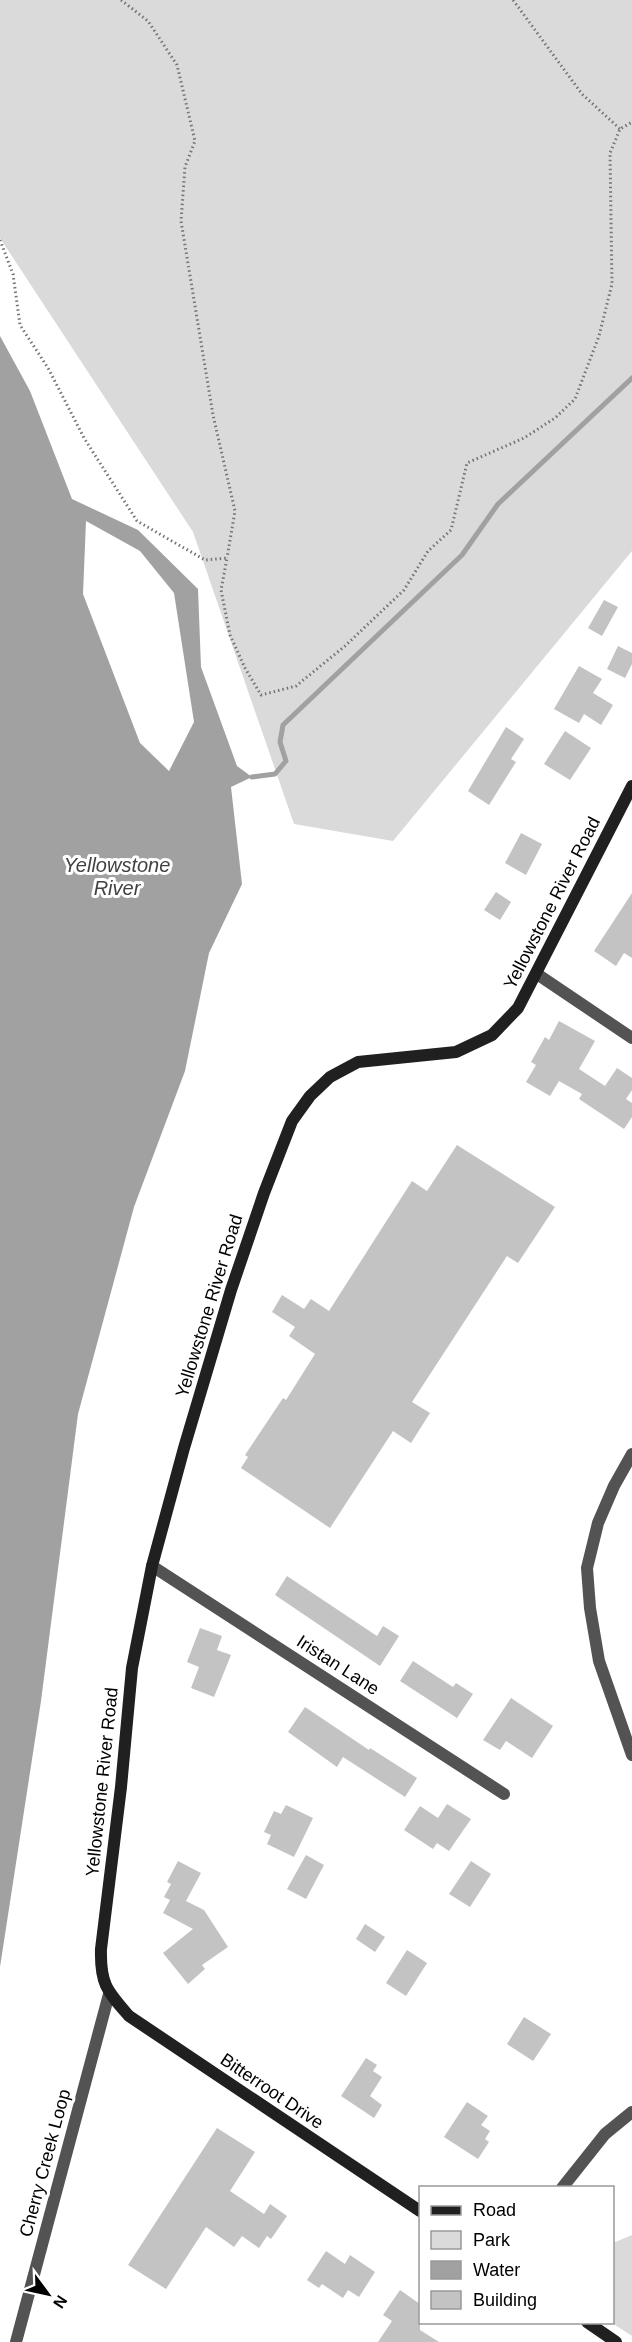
<svg xmlns="http://www.w3.org/2000/svg" width="632" height="2342" viewBox="0 0 632 2342" font-family="Arial,sans-serif">
	<style>
		.green { fill: #dadada }
		.water { fill: #a1a1a1; fill-rule: evenodd }
		.lines { fill: none; stroke-linecap: round; stroke-linejoin: round }
		.stream { stroke: #a1a1a1; stroke-width: 5 }
		.building { fill: #c3c3c3 }
		.path { stroke: #757575; stroke-width: 3; stroke-dasharray: 1.5 3; stroke-linecap: butt }
		.street { stroke: #535353; stroke-width: 12 }
		.secondary { stroke: #202020; stroke-width: 12 }
		.labels { text-anchor: middle; stroke-width: 6; stroke-linejoin: round; paint-order: stroke }
		.street-label { font-size: 18px; fill: #000; stroke: #fff }
		.water-label { font-size: 20px; font-style: italic; fill: #424242; stroke: #fff }
	</style>
	<rect width="100%" height="100%" fill="#fff"/>
	<!-- green -->
	<path class="green" d="M 0,0 L 632,0 L 632,551 L 393,841 L 294,824 L 193,532 L 0,238 Z
		M 632,2235 L 632,2336 L 612,2323 L 613,2243 Z"/>
	<!-- water -->
	<path class="water" d="M 0,336 L 30,391 L 72,499 L 138,530 L 198,589 L 201,667 L 237,766 L 252,777 L 231,787 L 242,884 L 209,953 L 185,1071 L 134,1207 L 78,1414 L 41,1701 L 0,1967 ZM 86,521 L 140,551 L 174,593 L 194,722 L 169,771 L 140,743 L 83,594 Z"/>
	<g class="lines">
		<!-- stream -->
		<path class="stream" d="M 252,777 L 275,774 L 286,761 L 280,742 L 283,725 L 462,555 L 498,504 L 632,378"/>
	</g>
	<!-- building -->
	<path class="building" d="M 604,600 L 618,607 L 602,636 L 588,628 Z
		M 618,646 L 632,653 L 632,664 L 625,678 L 607,669 Z
		M 579,666 L 602,679 L 593,693 L 613,705 L 601,725 L 584,714 L 579,723 L 554,709 Z
		M 506,727 L 524,739 L 511,759 L 516,762 L 489,805 L 468,791 Z
		M 565,731 L 591,748 L 570,780 L 544,764 Z
		M 521,833 L 542,844 L 526,875 L 505,863 Z
		M 496,892 L 511,902 L 500,920 L 484,910 Z
		M 632,893 L 632,958 L 624,953 L 616,966 L 594,951 Z
		M 559,1021 L 595,1041 L 579,1069 L 605,1086 L 617,1068 L 632,1078 L 632,1090 L 626,1099 L 632,1103 L 632,1117 L 624,1129 L 579,1099 L 582,1094 L 559,1081 L 550,1096 L 526,1082 L 536,1065 L 531,1062 L 545,1037 L 549,1040 Z
		M 457,1145 L 555,1207 L 518,1263 L 507,1256 L 412,1402 L 430,1413 L 411,1443 L 393,1431 L 330,1528 L 241,1468 L 248,1457 L 245,1455 L 283,1398 L 286,1400 L 315,1354 L 289,1336 L 295,1327 L 272,1312 L 282,1295 L 304,1309 L 311,1299 L 329,1311 L 412,1181 L 427,1191 Z
		M 287,1576 L 377,1636 L 383,1626 L 399,1636 L 380,1666 L 275,1595 Z
		M 200,1628 L 222,1636 L 217,1650 L 231,1655 L 214,1697 L 191,1688 L 199,1667 L 187,1662 Z
		M 413,1661 L 453,1687 L 456,1683 L 473,1694 L 457,1718 L 400,1681 Z
		M 511,1698 L 553,1726 L 532,1758 L 506,1741 L 500,1750 L 483,1740 Z
		M 305,1707 L 369,1750 L 370,1748 L 417,1778 L 405,1797 L 343,1757 L 337,1767 L 288,1732 Z
		M 447,1804 L 471,1819 L 449,1851 L 437,1843 L 433,1849 L 404,1830 L 420,1806 L 438,1818 Z
		M 286,1805 L 313,1818 L 294,1857 L 267,1844 L 271,1835 L 264,1832 L 274,1811 L 281,1814 Z
		M 306,1855 L 324,1865 L 306,1899 L 287,1889 Z
		M 178,1861 L 201,1873 L 186,1901 L 204,1910 L 228,1947 L 202,1965 L 205,1969 L 188,1984 L 163,1953 L 193,1929 L 163,1913 L 170,1900 L 164,1897 L 171,1884 L 167,1882 Z
		M 471,1861 L 491,1874 L 470,1907 L 449,1894 Z
		M 365,1924 L 385,1937 L 375,1952 L 356,1939 Z
		M 407,1950 L 427,1963 L 406,1996 L 386,1983 Z
		M 524,2017 L 551,2034 L 533,2061 L 507,2044 Z
		M 366,2058 L 377,2065 L 373,2071 L 382,2077 L 370,2096 L 382,2105 L 374,2118 L 341,2096 Z
		M 467,2102 L 488,2116 L 481,2125 L 490,2131 L 485,2139 L 489,2142 L 478,2159 L 444,2137 Z
		M 217,2128 L 255,2152 L 230,2191 L 264,2214 L 270,2204 L 287,2216 L 271,2239 L 267,2236 L 259,2248 L 242,2236 L 234,2247 L 206,2227 L 166,2289 L 128,2265 Z
		M 326,2251 L 345,2264 L 350,2255 L 375,2272 L 359,2297 L 348,2290 L 343,2298 L 322,2284 L 319,2288 L 307,2280 Z
		M 400,2290 L 420,2304 L 420,2330 L 439,2342 L 378,2342 L 392,2321 L 383,2315 Z"/>
	<g class="lines">
		<!-- path -->
		<path class="path" d="M 121,0 L 148,21 L 177,65 L 195,141 L 185,167 L 181,221 L 213,415 L 235,511 L 227,558
			M 513,0 L 582,94 L 620,129
			M 0,240 L 13,274 L 20,325 L 48,368 L 84,438 L 137,521 L 205,560 L 227,558 L 221,590 L 230,635 L 245,668 L 261,695 L 296,686 L 345,646 L 404,590 L 428,551 L 451,530 L 467,463 L 524,438 L 555,418 L 575,399 L 599,336 L 612,284 L 610,153 L 620,129 L 632,122"/>
		<!-- street -->
		<path class="street" d="M 537,974 L 632,1038
			M 632,1454 L 614,1486 L 598,1523 L 587,1568 L 590,1608 L 599,1661 L 632,1755
			M 152,1566 L 504,1794
			M 562,2188 L 605,2134 L 632,2112
			M 16,2342 L 109,1994"/>
		<!-- secondary -->
		<path class="secondary" d="M 420,2211 L 129,2016 C 107,1991 100,1984 101,1949 L 121,1787 L 132,1668 L 152,1566 L 184,1448 L 231,1290 L 264,1193 L 292,1121 L 310,1096 L 330,1077 L 358,1062 L 456,1052 L 492,1035 L 518,1008 L 632,786
			M 587,2322 L 616,2342"/>
	</g>
	<g class="labels">
		<!-- street labels -->
		<g class="street-label">
			<text transform="translate(552 903) rotate(-63)" y="6">Yellowstone River Road</text>
			<text transform="translate(209 1306) rotate(-73)" y="6">Yellowstone River Road</text>
			<text transform="translate(338 1665) rotate(33)" y="6">Iristan Lane</text>
			<text transform="translate(102 1782) rotate(-84)" y="6">Yellowstone River Road</text>
			<text transform="translate(272 2091) rotate(34)" y="6">Bitterroot Drive</text>
			<text transform="translate(45 2163) rotate(-75)" y="6">Cherry Creek Loop</text>
		</g>
		<!-- water labels -->
		<g class="water-label">
			<text x="117" y="872">Yellowstone<tspan x="117" dy="23">River</tspan></text>
		</g>
	</g>
	<!-- legend -->
	<rect x="419" y="2186" width="195" height="138" fill="#ffffff" stroke="#999999" stroke-width="1.5"/>
	<rect x="431" y="2206" width="30" height="9" fill="#202020" stroke="#999999" stroke-width="1.5"/>
	<text x="473" y="2216" font-size="18" fill="#000000">Road</text>
	<rect x="431" y="2231" width="30" height="18" fill="#dadada" stroke="#999999" stroke-width="1.5"/>
	<text x="473" y="2246" font-size="18" fill="#000000">Park</text>
	<rect x="431" y="2261" width="30" height="18" fill="#a1a1a1" stroke="#999999" stroke-width="1.5"/>
	<text x="473" y="2276" font-size="18" fill="#000000">Water</text>
	<rect x="431" y="2291" width="30" height="18" fill="#c3c3c3" stroke="#999999" stroke-width="1.5"/>
	<text x="473" y="2306" font-size="18" fill="#000000">Building</text>
	<!-- north arrow -->
	<g transform="translate(48 2294) rotate(123)" stroke="#ffffff" stroke-width="4.5" paint-order="stroke">
	<path d="M0-4.5L10 22L0 15L-10 22Z" fill="#000000"/>
	<text y="-9" font-size="16" font-weight="bold" text-anchor="middle" fill="#000000">N</text>
	</g>
</svg>
